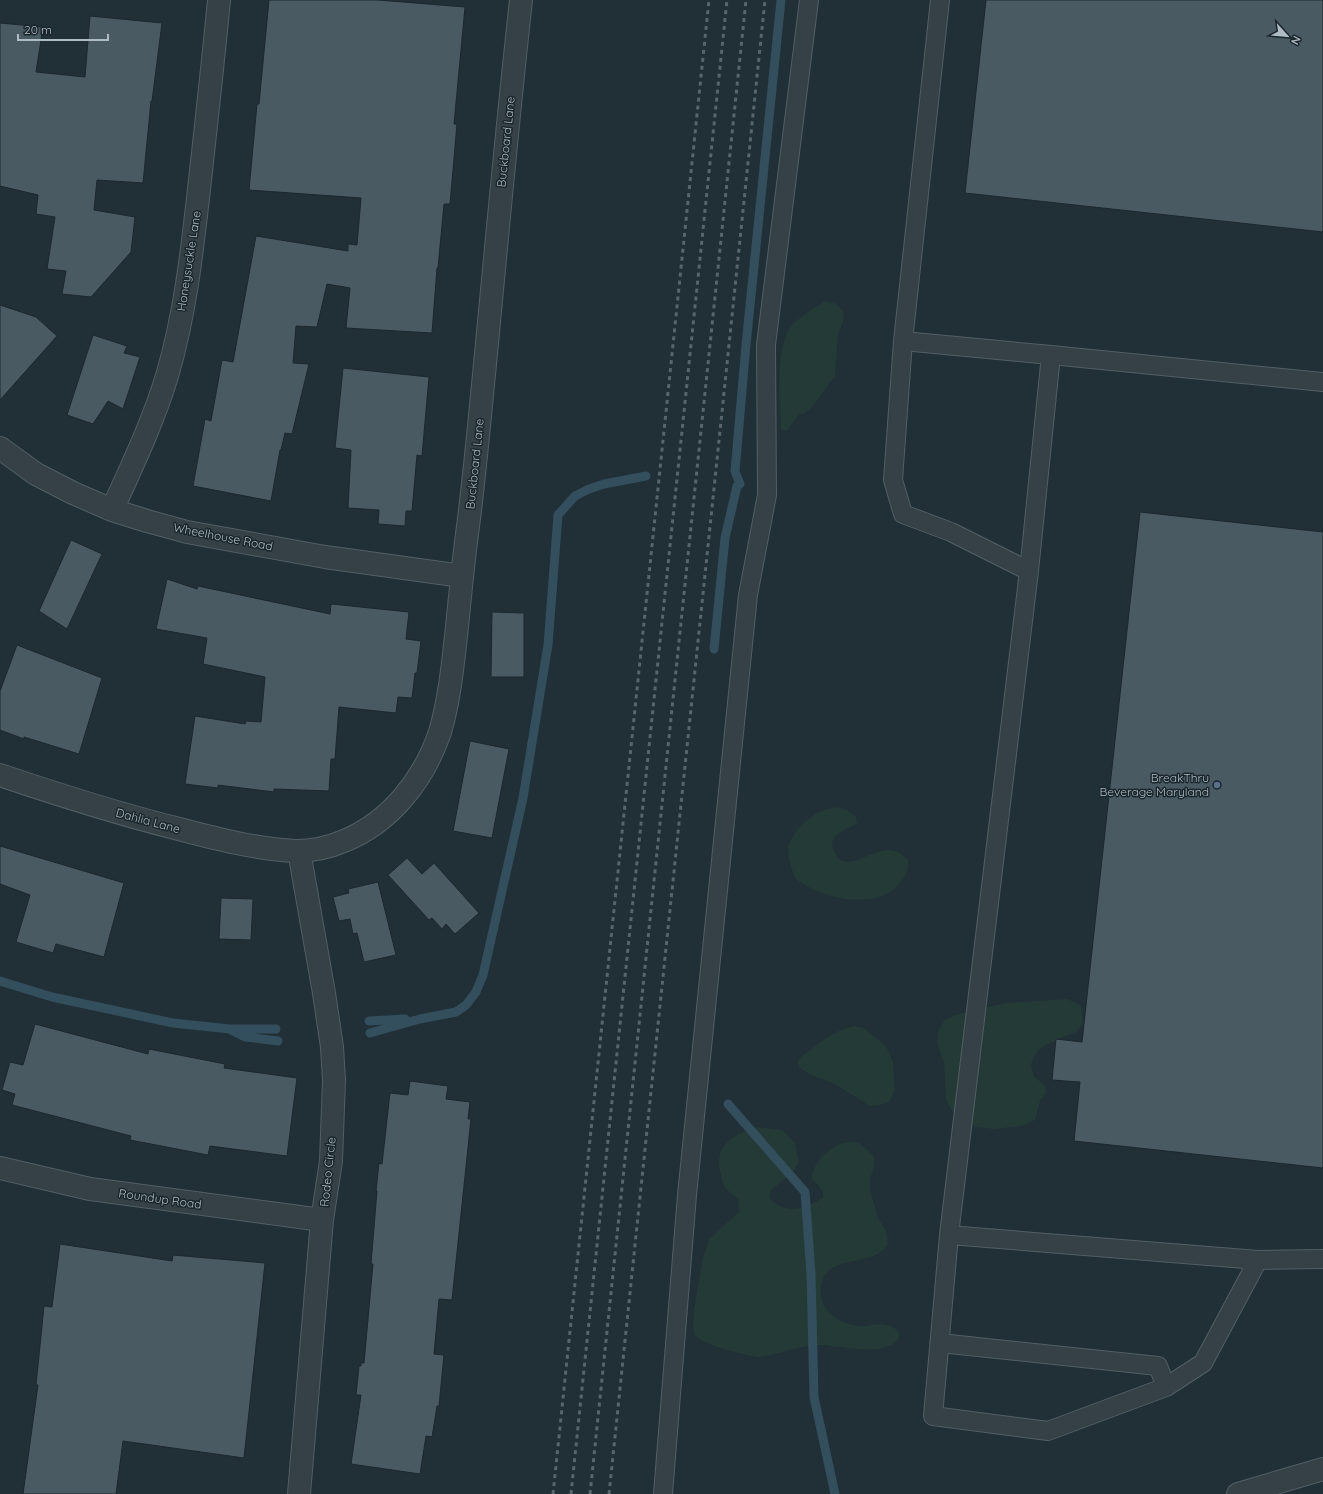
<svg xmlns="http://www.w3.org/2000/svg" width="1323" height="1494" viewBox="0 0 1323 1494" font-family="Quicksand,sans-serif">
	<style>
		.green { fill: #243a36 }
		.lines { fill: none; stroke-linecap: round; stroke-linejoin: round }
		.stream { stroke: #334e5c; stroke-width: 9 }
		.building { fill: #495a63; stroke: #1c282e }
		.lane-casing { stroke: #525f65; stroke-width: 20 }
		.street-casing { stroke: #525f65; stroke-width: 24 }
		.lane { stroke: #354147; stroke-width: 18 }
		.street { stroke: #354147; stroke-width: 22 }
		.rail { stroke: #57666e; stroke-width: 3; stroke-dasharray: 4 4; stroke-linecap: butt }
		.service-dot { fill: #5c6f8a; stroke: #1a262c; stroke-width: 1.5 }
		.labels { text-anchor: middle; stroke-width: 3; stroke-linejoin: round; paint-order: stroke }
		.street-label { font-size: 12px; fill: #afbcc4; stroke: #1a262c }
		.poi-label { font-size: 12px; fill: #afbcc4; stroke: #1a262c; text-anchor: end }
	</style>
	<rect width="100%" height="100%" fill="#212f37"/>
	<!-- green -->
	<path class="green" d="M 826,301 L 837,304 L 844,313 L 843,322 L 838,334 L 835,376 L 812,407 L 805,413 L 798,415 L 787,431 L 781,430 C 780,402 775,354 789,329 C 794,321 817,305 826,301 Z
		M 837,807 L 847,810 L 856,817 L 857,824 C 846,829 826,836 834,851 C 836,856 839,860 844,861 C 857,865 874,849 889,850 C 897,850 903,855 908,860 C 909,870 907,872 902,880 C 884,911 830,900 805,885 C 802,883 799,882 797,880 C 793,876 787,854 788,848 C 788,844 791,840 793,837 C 796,828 813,814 822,811 C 826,809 832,808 837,807 Z
		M 1068,999 L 1081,1006 L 1083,1024 L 1076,1032 L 1060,1038 L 1039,1049 L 1033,1058 L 1031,1065 L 1034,1077 L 1045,1085 L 1046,1093 L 1040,1101 L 1035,1120 L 1022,1126 L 993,1129 L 976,1127 L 954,1114 L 946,1101 L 944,1062 L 937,1044 L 938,1032 L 944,1020 L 955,1015 L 1006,1003 Z
		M 854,1026 L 864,1028 L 886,1046 L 893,1062 L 895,1090 L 889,1102 L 880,1105 L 870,1106 L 833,1083 L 810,1075 L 799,1067 L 798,1061 L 801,1057 C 818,1044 833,1030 854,1026 Z
		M 758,1127 L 782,1130 L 795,1143 L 799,1163 L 793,1172 L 771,1190 L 769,1198 C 773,1201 776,1205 780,1206 C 793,1213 813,1205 823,1197 L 823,1191 L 812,1179 C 812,1161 836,1139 855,1142 C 862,1143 869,1152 874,1157 L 874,1167 L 870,1179 L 870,1190 L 878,1217 L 886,1231 L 888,1245 C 885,1248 883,1251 879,1253 C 859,1266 819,1256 821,1293 C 822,1314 843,1325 862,1326 C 868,1326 874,1324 880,1324 C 887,1324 905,1329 897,1340 C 886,1356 841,1347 825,1345 C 807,1344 791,1350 774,1354 C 770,1355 764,1357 760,1357 C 748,1357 712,1346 702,1341 C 699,1339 697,1337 694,1335 L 693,1323 L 694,1310 L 703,1257 L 709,1239 L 739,1212 L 738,1199 C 734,1195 727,1191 724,1186 C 722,1182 721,1175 720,1171 C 714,1144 736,1133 758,1127 Z"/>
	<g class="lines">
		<!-- stream -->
		<path class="stream" d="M 714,649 L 725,538 L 737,486 L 740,484 L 735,471 L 746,345 L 781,0
			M 0,981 L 52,997 L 173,1023 L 230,1029 L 276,1029
			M 369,1021 L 405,1019
			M 231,1030 L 245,1037 L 278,1041
			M 370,1033 L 420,1019 L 456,1012 L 466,1005 L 476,992 L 483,975 L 523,798 L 548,645 L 558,515 L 575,496 L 589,489 L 604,484 L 646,476
			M 728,1104 L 805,1192 L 811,1274 L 814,1397 L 835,1494"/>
	</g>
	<!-- building -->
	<path class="building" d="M 269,0 L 378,0 L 465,7 L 454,124 L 457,124 L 450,204 L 444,204 L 438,268 L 437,268 L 432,333 L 346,328 L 350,288 L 327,284 L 317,327 L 296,326 L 293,363 L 309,364 L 292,434 L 285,433 L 281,450 L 280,450 L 271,501 L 193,486 L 205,419 L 211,421 L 222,360 L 233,362 L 256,236 L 348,251 L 348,244 L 357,245 L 361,198 L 249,190 L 257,104 L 259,104 Z
		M 986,0 L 1323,0 L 1323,232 L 965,193 Z
		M 90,16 L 162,23 L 152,101 L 151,101 L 143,183 L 97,180 L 94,210 L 135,217 L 131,252 L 91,297 L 62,294 L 66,271 L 47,269 L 55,217 L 36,214 L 38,195 L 0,186 L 0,23 L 43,27 L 36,72 L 85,77 Z
		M 0,305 L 36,317 L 57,336 L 0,400 Z
		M 93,335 L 127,346 L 124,353 L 140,357 L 123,409 L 108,401 L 93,424 L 67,415 Z
		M 343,368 L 429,377 L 422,456 L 417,455 L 412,511 L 406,511 L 405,526 L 378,524 L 379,510 L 348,508 L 351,450 L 335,448 Z
		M 1140,512 L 1323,532 L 1323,1168 L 1074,1141 L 1080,1082 L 1052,1080 L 1056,1039 L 1082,1042 Z
		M 71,540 L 102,554 L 67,629 L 39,611 Z
		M 167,579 L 197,589 L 198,586 L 330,614 L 331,604 L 409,612 L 406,639 L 421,641 L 417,673 L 415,673 L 412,698 L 398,697 L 396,713 L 339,707 L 335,759 L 331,759 L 329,791 L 274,789 L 274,792 L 218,785 L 218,788 L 185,784 L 195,716 L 245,724 L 246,721 L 261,722 L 265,677 L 203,664 L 207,638 L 156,629 Z
		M 492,612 L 524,613 L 524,677 L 491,677 Z
		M 17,645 L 102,678 L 79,754 L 24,737 L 24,739 L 0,730 L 0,691 Z
		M 470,741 L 509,749 L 492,838 L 453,831 Z
		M 0,846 L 124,883 L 104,957 L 56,944 L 53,953 L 16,942 L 30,895 L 0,884 Z
		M 407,858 L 422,874 L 434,863 L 479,913 L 455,934 L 446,924 L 442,929 L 432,918 L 429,920 L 388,875 Z
		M 378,882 L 396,955 L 364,962 L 357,933 L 353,934 L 350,919 L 339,921 L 333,897 L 349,893 L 348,889 Z
		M 221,898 L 253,899 L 251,940 L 219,939 Z
		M 35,1024 L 148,1054 L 149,1049 L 225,1064 L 224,1068 L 297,1078 L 287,1156 L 210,1146 L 208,1155 L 130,1140 L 131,1136 L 12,1105 L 15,1094 L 2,1090 L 10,1062 L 23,1065 Z
		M 410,1081 L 448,1086 L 446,1099 L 470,1102 L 468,1119 L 471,1119 L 452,1300 L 439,1299 L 434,1354 L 444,1355 L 439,1406 L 437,1406 L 432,1437 L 426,1436 L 420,1474 L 351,1464 L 361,1395 L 356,1395 L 359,1366 L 361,1366 L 361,1363 L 364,1363 L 373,1264 L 371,1264 L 377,1191 L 376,1191 L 379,1163 L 382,1164 L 390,1093 L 408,1095 Z
		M 60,1244 L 172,1261 L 173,1255 L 265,1263 L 244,1458 L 123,1441 L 116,1494 L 23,1494 L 38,1385 L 36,1385 L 44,1306 L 52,1307 Z"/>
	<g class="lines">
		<defs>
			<path id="lane" d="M 903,341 L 940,0
				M 1323,382 L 1051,355 L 1029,571 L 949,1235 L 1258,1260 L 1323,1259
				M 1029,571 L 951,532 L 903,514 L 893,480 L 903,341 L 1051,355
				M 949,1235 L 933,1416 L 1048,1431 L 1166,1387 L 1203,1363 L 1258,1260
				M 940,1343 L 1158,1366 L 1166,1387
				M 663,1494 L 687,1195 L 748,595 L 767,495 L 766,345 L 809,0"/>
			<path id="street" d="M 0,448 L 36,474 L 73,493 L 112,510 L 147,521 L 187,532 L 325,557 L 462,576
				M 112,510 C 132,466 153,422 167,376 C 185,315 192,252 199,189 C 206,126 213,63 219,0
				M 0,775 C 59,795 119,814 179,829 C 217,839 256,849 296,851 C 311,851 330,847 344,841 C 391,822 424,779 440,732 C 450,698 453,662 457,627 C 460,596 463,565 467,534 C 475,474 480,414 486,354 C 497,236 508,118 521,0
				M 299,851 L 324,993 L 332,1047 L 334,1080 L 331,1161 L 322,1220 L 299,1494
				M 0,1168 L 90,1189 L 322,1220
				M 1238,1494 L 1323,1469"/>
		</defs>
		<!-- lane casing -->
		<use href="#lane" class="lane-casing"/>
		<!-- street casing -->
		<use href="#street" class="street-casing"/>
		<!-- lane -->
		<use href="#lane" class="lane"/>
		<!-- street -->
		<use href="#street" class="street"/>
		<!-- rail -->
		<path class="rail" d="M 553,1494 L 709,0
			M 571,1494 L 727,0
			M 590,1494 L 746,0
			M 609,1494 L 765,0"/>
	</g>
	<!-- markers -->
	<circle class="service-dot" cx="1217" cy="785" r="4"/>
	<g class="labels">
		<!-- street labels -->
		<g class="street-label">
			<text transform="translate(506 142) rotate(-84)" y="4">Buckboard Lane</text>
			<text transform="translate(189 261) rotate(-81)" y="4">Honeysuckle Lane</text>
			<text transform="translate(475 464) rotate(-84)" y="4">Buckboard Lane</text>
			<text transform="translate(223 537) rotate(11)" y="4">Wheelhouse Road</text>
			<text transform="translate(148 821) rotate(15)" y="4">Dahlia Lane</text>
			<text transform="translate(328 1172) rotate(-84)" y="4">Rodeo Circle</text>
			<text transform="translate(160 1199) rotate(8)" y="4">Roundup Road</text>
		</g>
		<!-- poi labels -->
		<g class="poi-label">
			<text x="1209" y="782">BreakThru<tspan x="1209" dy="14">Beverage Maryland</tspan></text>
		</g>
	</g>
	<!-- north arrow -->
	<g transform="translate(1287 36) rotate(117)" stroke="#1a262c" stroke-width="3" paint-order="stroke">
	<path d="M0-3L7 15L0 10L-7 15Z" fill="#afbcc4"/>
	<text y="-6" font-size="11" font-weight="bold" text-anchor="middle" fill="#afbcc4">N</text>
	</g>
	<!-- scale -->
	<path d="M18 34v6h90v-6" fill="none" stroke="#afbcc4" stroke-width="2"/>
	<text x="24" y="34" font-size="12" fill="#afbcc4" stroke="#1a262c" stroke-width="3" paint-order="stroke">20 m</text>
</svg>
